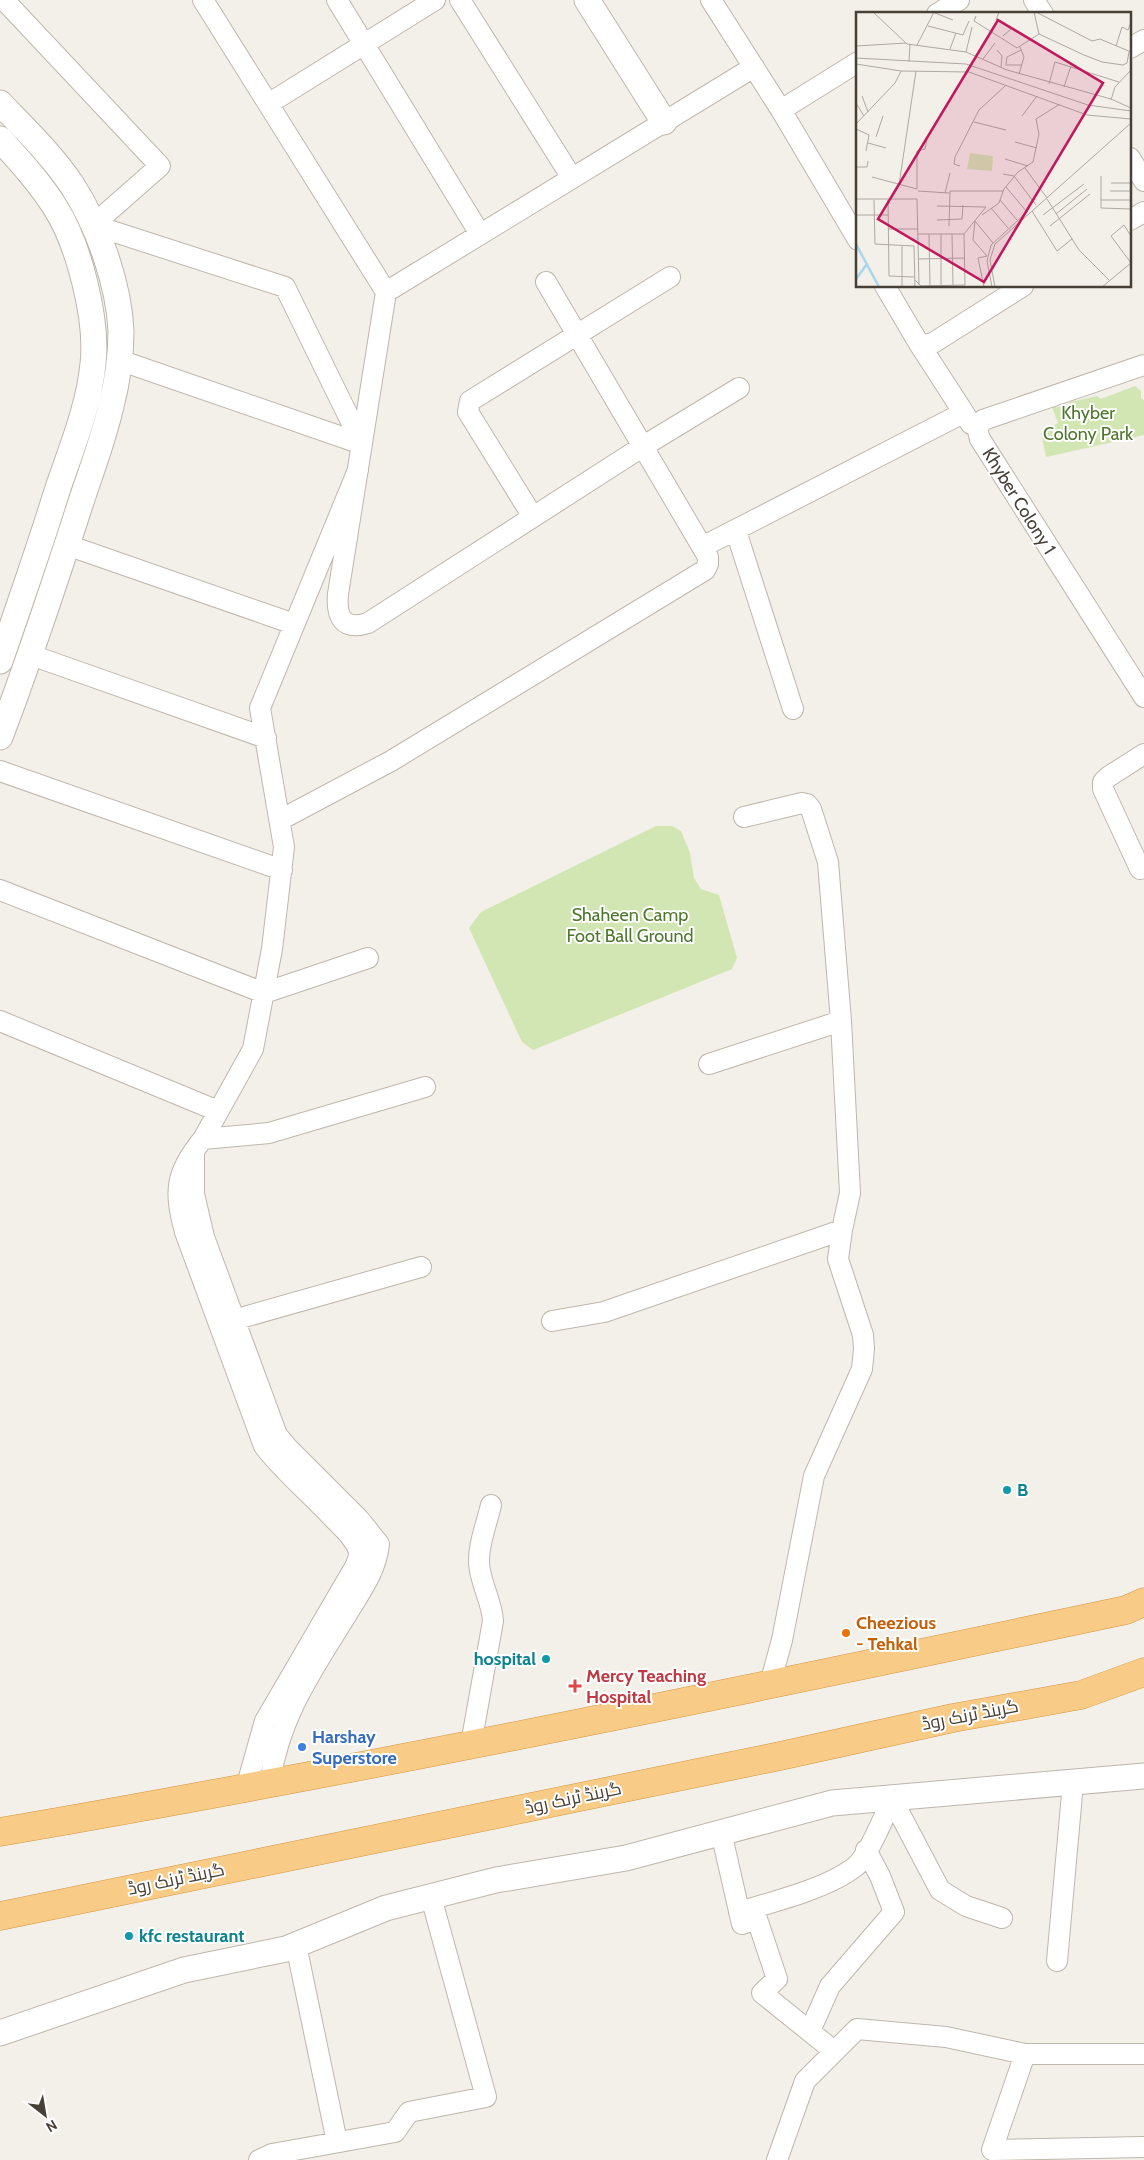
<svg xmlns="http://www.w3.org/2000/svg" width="1144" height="2160" viewBox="0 0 1144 2160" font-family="Cabin,Cairo,sans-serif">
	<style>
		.green { fill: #d2e6b4 }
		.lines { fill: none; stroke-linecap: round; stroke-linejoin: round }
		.minor-casing { stroke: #bfb7ac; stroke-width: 22 }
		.tertiary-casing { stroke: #bfb7ac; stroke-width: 27 }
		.trunk-casing { stroke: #d69541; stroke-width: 29 }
		.minor { stroke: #fff; stroke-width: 20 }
		.tertiary { stroke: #fff; stroke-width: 25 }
		.trunk { stroke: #f8cc86; stroke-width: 28 }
		.culture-dot { fill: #0f9aa8; stroke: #fff; stroke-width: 2 }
		.food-dot { fill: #e8710a; stroke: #fff; stroke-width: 2 }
		.health-dot { fill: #e0444e; stroke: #fff; stroke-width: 2 }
		.shop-dot { fill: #3f7fe0; stroke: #fff; stroke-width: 2 }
		.labels { text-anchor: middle; stroke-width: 4; stroke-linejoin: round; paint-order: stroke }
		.park-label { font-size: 18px; fill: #4e762d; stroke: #fff }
		.street-label { font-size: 18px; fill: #474037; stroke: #fff }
		.culture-label { font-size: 18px; font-weight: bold; fill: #0d838f; stroke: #fff; text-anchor: start }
		.food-label { font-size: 18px; font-weight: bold; fill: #c56008; stroke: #fff; text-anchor: start }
		.health-label { font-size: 18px; font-weight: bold; fill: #be3a42; stroke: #fff; text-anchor: start }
		.shop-label { font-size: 18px; font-weight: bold; fill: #366cbe; stroke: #fff; text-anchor: start }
		.inset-river { fill: none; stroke: #a8d6ed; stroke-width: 2.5 }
		.inset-road { fill: none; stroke: #aea9a2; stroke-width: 1 }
		.view { fill: #c2185b; fill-opacity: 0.15; stroke: #c2185b; stroke-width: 2.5 }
		.inset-edge { fill: none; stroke: #474037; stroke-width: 2.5 }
	</style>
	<rect width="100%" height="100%" fill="#f3efe9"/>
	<!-- green -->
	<path class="green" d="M 1135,386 L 1141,391 L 1141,398 L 1144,400 L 1144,435 L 1046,457 L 1041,433 L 1058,423 L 1052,407 L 1069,407 L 1070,402 L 1097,396 L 1101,399 Z
		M 656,826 L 672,826 L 681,831 L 690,853 L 694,878 L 701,889 L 719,895 L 737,958 L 732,969 L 533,1050 L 522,1042 L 469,928 L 481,912 Z"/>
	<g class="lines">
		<defs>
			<path id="minor" d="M 4,0 L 160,166 L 93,225
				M 203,0 L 386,292 L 338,594 C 336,617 343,631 368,623 L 642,447 L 739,388
				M 337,0 L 480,234
				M 460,0 L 572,178
				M 711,0 L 781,110 L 858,240
				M 1034,0 L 1043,14
				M 937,14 L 959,0
				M 1130,48 L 1144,40
				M 268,104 L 435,0
				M 781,110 L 858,62
				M 1130,158 L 1144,181
				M 1130,220 L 1144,212
				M 93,225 L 285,287 L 362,444
				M 885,286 L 918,342 L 925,345 L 933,343 L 1023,286
				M 386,292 L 754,67
				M 918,342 L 971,424
				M 119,360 L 362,444
				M 1144,365 L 983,420 C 977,427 977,430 980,439 L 1144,697
				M 533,517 L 468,412 L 470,401 L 670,277
				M 736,531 L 793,709
				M 67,545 L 294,624
				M 702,547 L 963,413
				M 31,655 L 266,738
				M 0,771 L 282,870
				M 744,817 L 802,803 L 807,804 L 811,809 L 828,862 L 841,1021 L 850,1193 L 842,1230 L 838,1259 L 863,1335 L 864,1349 L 862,1369 L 814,1476 L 782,1640 L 770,1684
				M 280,820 L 391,761 L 705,570 L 708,564 L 708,557 L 546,282
				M 1140,869 L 1103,789 L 1103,782 L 1108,777 L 1144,754
				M 0,890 L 264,993 L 368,958
				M 0,1021 L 218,1111
				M 709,1064 L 841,1021
				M 203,1139 L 269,1133 L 425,1087
				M 194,1151 L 194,1194 L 204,1237 L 277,1435 L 288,1448 L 359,1519 L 379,1544 C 376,1573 358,1595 344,1619 C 311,1672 277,1721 270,1784
				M 552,1321 L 604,1312 L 842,1230
				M 223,1323 L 421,1267
				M 471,1744 L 493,1621 C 492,1601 480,1583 479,1563 C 478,1545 487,1523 491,1505
				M 246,1788 L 265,1721 L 356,1565 L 360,1553 C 355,1539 344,1529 334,1519 C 311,1494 285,1473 264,1446 L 185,1232 C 174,1191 175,1173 203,1139 L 253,1049 L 272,949 L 284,847 L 260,708 L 358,470
				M 892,1799 L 940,1890 L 966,1906 L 1002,1918
				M 721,1832 L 742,1924 L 757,1919 L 777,1979 L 762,1993 L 834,2051
				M 739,1912 C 773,1902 829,1888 856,1866 C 868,1856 885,1815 892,1799
				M 296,1945 L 337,2142
				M 1057,1961 L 1073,1783
				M 810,2031 L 830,1986 L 894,1912 L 880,1876 L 866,1850
				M 1025,2054 L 992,2150 L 1144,2147
				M 259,2160 L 272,2154 L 395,2132 L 409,2112 L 486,2097 L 431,1897
				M 777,2160 L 805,2081 L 857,2029 L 946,2037 L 1025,2054 L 1144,2054"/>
			<path id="tertiary" d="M 587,0 L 664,122
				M 0,103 C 25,129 52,155 72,185 C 98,225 119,284 121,331 C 121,356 117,383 111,406 C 103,441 90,474 79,508 C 54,585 29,661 0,737
				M 0,139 C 19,160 40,183 55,207 C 79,244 98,320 93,364 C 89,406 72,447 58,488 C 40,546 20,603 0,661
				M 0,2033 L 184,1970 L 286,1949 L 386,1908 L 496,1880 L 626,1858 L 832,1803 L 1144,1776"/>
			<path id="trunk" d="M 0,1832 C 377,1767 752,1689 1126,1610 L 1144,1602
				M 0,1916 L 780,1756 L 953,1718 L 1081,1695 L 1144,1672"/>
		</defs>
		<!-- minor casing -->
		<use href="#minor" class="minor-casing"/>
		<!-- tertiary casing -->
		<use href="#tertiary" class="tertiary-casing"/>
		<!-- trunk casing -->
		<use href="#trunk" class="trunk-casing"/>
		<!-- minor -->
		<use href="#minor" class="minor"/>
		<!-- tertiary -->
		<use href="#tertiary" class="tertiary"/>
		<!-- trunk -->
		<use href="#trunk" class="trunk"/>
	</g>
	<!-- markers -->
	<g class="culture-dot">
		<circle cx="1007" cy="1490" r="5"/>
		<circle cx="546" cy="1659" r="5"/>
		<circle cx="129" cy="1936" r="5"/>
	</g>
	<circle class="food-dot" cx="846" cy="1633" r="5"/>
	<path class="health-dot" d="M572.5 1678.5h5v5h5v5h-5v5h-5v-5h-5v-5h5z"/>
	<circle class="shop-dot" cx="302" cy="1747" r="5"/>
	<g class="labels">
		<!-- park labels -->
		<g class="park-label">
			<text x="1088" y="419">Khyber<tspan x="1088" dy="21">Colony Park</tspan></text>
			<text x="630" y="921">Shaheen Camp<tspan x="630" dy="21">Foot Ball Ground</tspan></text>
		</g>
		<!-- street labels -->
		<g class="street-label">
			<text transform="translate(1019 501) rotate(58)" y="6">Khyber Colony 1</text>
			<text transform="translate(970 1715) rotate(-11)" y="6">گرینڈ ٹرنک روڈ</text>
			<text transform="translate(573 1798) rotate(-12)" y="6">گرینڈ ٹرنک روڈ</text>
			<text transform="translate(176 1879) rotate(-12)" y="6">گرینڈ ٹرنک روڈ</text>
		</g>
		<!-- culture labels -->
		<g class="culture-label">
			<text x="1017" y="1496">B</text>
			<text x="536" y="1665" text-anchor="end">hospital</text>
			<text x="139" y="1942">kfc restaurant</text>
		</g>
		<!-- food labels -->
		<g class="food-label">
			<text x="856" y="1629">Cheezious<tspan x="856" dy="21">- Tehkal</tspan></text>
		</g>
		<!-- health labels -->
		<g class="health-label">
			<text x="586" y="1682">Mercy Teaching<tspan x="586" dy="21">Hospital</tspan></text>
		</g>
		<!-- shop labels -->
		<g class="shop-label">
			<text x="312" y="1743">Harshay<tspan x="312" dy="21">Superstore</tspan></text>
		</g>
	</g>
	<!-- overview -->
	<g transform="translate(856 12)">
		<rect width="275" height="275" fill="#f3efe9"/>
		<path d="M 114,141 L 137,144 L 136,159 L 111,157 Z" fill="#d2e6b4"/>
		<path class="inset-river" d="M 0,232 L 23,275M 0,267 L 11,252"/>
		<path class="inset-road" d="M 17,0 L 51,32 L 110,40 L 151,58 L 255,87 L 275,96M 143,0 L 140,8 L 155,17 L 147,24M 178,0 L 183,22 L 228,43 L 246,50 L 267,53 L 271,51 L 273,40M 180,0 L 236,29 L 244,27 L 275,40M 79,1 L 97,8M 120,4 L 118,9 L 161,36 L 183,22M 72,14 L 107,23 L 113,9M 61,33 L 78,0M 0,34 L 50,31M 260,34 L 266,15 L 272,18 L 275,10M 94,37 L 100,21M 141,38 L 146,44 L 145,55M 110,40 L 116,15M 0,46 L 110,52 L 232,93 L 275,99M 127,47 L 139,31M 53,50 L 54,32M 0,52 L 45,59 L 113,60 L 231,103 L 275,107M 150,52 L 151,45 L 165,38M 149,53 L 165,53M 163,62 L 168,45 L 164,35M 193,72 L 199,50 L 263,70M 208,75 L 215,54M 6,84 L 12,100M 255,88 L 259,75 L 275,58M 0,91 L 8,104M 166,104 L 181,84M 118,110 L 150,118M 0,112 L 39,71 L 45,59M 0,117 L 13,123 L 10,139M 20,125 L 27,104M 159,130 L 181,136M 12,131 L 30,136M 149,147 L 172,154M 104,154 L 98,152 L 99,145 L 123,98 L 149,74M 0,155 L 11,155 L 12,149M 169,156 L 191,186M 147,162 L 158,164 L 180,193M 245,164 L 245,196 L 275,197M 16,165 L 61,177 L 61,139 L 69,137 L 71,127M 255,171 L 275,171M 43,173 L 60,59M 150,175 L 171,200M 62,179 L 93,181M 254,179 L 275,179M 89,181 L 94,161M 0,187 L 61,187 L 63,273M 191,187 L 223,238 L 253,268M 18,188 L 19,232 L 58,234 L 59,275M 32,188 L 33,264 L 59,265M 144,188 L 161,208M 245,188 L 275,188M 135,196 L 152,216M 176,199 L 201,239 L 216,227M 200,202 L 231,177M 1,203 L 32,203M 126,203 L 143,191 L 148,177 L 162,160 L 177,150 L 183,122 L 180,107 L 204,92M 187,203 L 228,172M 81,208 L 106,207 L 107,193M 119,209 L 117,228 L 131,244M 119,209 L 137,231M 93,214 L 94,179 L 147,179M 194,214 L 234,182M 32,217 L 62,217M 62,222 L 108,222M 73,222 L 74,275M 85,222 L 85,273M 96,222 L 97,273M 275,224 L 268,213 L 255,224 L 275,251M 46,234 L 46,275M 62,247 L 109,246M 59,268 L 65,274 L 109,273 L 108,222 L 130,195 L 81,194M 128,275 L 122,246 L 131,244M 136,275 L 131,249 L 135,233 L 172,199M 139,275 L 134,248 L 139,232 L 275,111M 246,275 L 275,251"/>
		<path class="view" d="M 142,8 L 247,71 L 128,270 L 22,207 Z"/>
		<rect width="275" height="275" class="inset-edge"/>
	</g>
	<!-- north arrow -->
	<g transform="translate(45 2115) rotate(149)" stroke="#ffffff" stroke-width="4" paint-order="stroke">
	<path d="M0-4L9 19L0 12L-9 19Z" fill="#474037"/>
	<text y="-8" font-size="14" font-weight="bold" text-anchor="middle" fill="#474037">N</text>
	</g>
</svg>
